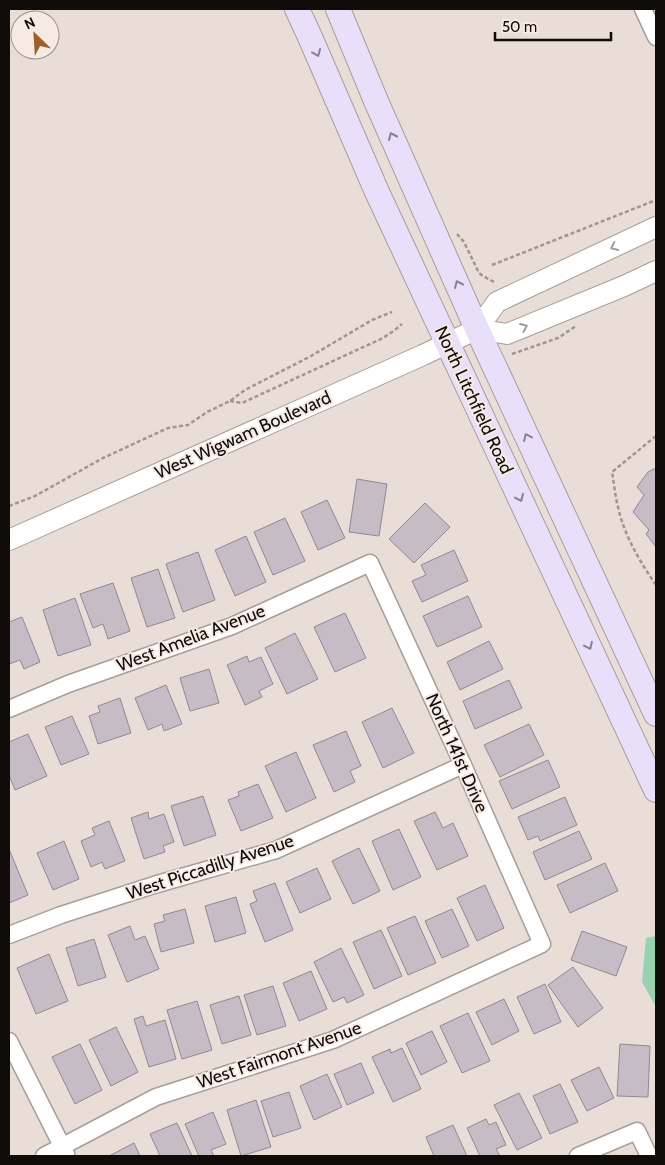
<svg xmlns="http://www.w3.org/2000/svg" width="665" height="1165" viewBox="0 0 665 1165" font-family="Cabin,sans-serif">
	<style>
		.green { fill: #97d3af }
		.building { fill: #c5bcc5; stroke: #918992 }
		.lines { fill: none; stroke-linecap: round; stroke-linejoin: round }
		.minor-casing { stroke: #a99d98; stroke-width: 19 }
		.tertiary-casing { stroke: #a99d98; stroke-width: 22 }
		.secondary-casing { stroke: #a99d98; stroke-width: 26 }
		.path { stroke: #9f9691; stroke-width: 2.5; stroke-dasharray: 4 2.5; stroke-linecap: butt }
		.minor { stroke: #fff; stroke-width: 16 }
		.tertiary { stroke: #fff; stroke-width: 20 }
		.secondary { stroke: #e8e0fb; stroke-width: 24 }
		.oneway { stroke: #87818f }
		.oneway2 { stroke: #9f9e9d }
		.labels { text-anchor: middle; stroke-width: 4; stroke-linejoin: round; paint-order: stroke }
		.street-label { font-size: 18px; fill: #100c0a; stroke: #f6eae4 }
	</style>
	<rect width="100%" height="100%" fill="#e9ddd7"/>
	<!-- green -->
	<path class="green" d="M 656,936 L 656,1007 L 642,982 L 646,938 Z"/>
	<!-- building -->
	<path class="building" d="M 656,468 L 656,547 L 646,534 L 649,530 L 633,512 L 644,495 L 637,487 L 648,472 Z
		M 357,479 L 387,484 L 379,536 L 349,532 Z
		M 327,500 L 345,538 L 318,550 L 301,512 Z
		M 425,503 L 450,527 L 414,563 L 389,539 Z
		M 285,518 L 305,561 L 273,575 L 254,532 Z
		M 246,536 L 266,582 L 235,596 L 215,550 Z
		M 454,550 L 468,581 L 422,602 L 412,581 L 426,575 L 421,565 Z
		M 198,552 L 215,600 L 183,612 L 166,564 Z
		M 158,569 L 175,618 L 147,627 L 131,578 Z
		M 113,583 L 130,631 L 108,639 L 103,624 L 93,628 L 80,594 Z
		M 468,596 L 482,627 L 437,647 L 423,616 Z
		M 75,598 L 91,645 L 58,656 L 43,610 Z
		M 345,613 L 366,658 L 335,672 L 314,627 Z
		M 22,617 L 40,662 L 24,669 L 20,660 L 9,664 L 9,622 Z
		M 295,633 L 318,679 L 287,694 L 265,648 Z
		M 489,641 L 503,669 L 460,690 L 447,662 Z
		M 247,656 L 249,662 L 261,657 L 273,684 L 259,691 L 262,697 L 245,705 L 227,665 Z
		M 209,669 L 219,703 L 190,711 L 180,678 Z
		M 509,680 L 522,708 L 475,729 L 463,701 Z
		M 166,685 L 182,724 L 164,731 L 162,724 L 148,730 L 135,698 Z
		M 120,698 L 131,733 L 98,744 L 89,716 L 100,712 L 98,706 Z
		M 392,708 L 414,753 L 383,768 L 362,722 Z
		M 72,716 L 89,754 L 61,765 L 45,727 Z
		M 529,724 L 544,755 L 500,777 L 484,745 Z
		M 346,731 L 361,766 L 350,771 L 355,782 L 334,792 L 313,745 Z
		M 28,734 L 47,776 L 15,790 L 9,775 L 9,742 Z
		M 296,752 L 316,798 L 286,812 L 265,766 Z
		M 548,760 L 560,787 L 512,809 L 499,781 Z
		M 258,784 L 273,818 L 241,831 L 228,800 L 239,796 L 238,792 Z
		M 203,796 L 216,835 L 184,846 L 171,806 Z
		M 565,797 L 577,825 L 540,841 L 538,836 L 528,840 L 518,817 Z
		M 148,812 L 149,819 L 164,814 L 174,842 L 163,846 L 165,852 L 144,859 L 131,818 Z
		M 435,812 L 443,828 L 453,823 L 468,856 L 437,870 L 414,821 Z
		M 109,821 L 125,861 L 105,869 L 102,862 L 91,867 L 81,841 L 95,835 L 92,828 Z
		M 399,829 L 421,877 L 393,890 L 372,841 Z
		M 579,831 L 592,859 L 545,880 L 533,852 Z
		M 64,841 L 79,879 L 53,890 L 37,853 Z
		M 359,848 L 380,891 L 353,904 L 332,861 Z
		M 9,849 L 28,895 L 9,903 Z
		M 605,863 L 618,891 L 570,913 L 557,885 Z
		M 317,868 L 331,899 L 300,913 L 286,882 Z
		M 275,883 L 293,930 L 265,942 L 250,904 L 257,901 L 253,891 Z
		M 485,885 L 504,928 L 477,941 L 457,898 Z
		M 236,897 L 246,933 L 215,942 L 205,906 Z
		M 185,909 L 194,943 L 161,952 L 154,924 L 165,921 L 163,915 Z
		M 452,909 L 469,946 L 442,958 L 425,921 Z
		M 415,916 L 436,963 L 408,975 L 387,928 Z
		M 130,926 L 135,940 L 145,936 L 159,969 L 127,982 L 108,935 Z
		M 381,930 L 402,976 L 374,989 L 353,942 Z
		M 582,931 L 627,947 L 616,976 L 571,960 Z
		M 94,939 L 106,977 L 78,986 L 66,948 Z
		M 341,948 L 364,995 L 347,1003 L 344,997 L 333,1002 L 314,962 Z
		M 49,954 L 68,1001 L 36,1014 L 17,968 Z
		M 573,967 L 603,1008 L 578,1027 L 548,985 Z
		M 311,971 L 327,1009 L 299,1021 L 283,983 Z
		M 545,984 L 561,1022 L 534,1034 L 517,997 Z
		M 273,986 L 286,1026 L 257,1035 L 244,995 Z
		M 239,996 L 251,1035 L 222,1044 L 210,1005 Z
		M 504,999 L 519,1031 L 492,1045 L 476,1012 Z
		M 197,1001 L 212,1050 L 182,1059 L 167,1010 Z
		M 468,1013 L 490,1061 L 462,1073 L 440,1026 Z
		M 143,1016 L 146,1026 L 165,1020 L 176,1059 L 149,1067 L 134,1019 Z
		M 116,1027 L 138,1072 L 111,1086 L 89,1040 Z
		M 432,1031 L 447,1062 L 421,1075 L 406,1043 Z
		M 80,1044 L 102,1090 L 75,1104 L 52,1057 Z
		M 620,1044 L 650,1046 L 648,1097 L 617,1096 Z
		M 402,1048 L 421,1089 L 393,1102 L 372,1057 L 390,1049 L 391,1053 Z
		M 361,1063 L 374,1093 L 347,1105 L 334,1074 Z
		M 599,1067 L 614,1098 L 587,1111 L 571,1080 Z
		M 327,1074 L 342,1107 L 314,1120 L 300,1086 Z
		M 560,1084 L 578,1122 L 550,1134 L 533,1096 Z
		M 289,1092 L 301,1128 L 273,1137 L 261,1101 Z
		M 519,1093 L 542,1138 L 517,1150 L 494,1105 Z
		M 256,1100 L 271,1147 L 241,1156 L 227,1110 Z
		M 213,1112 L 226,1144 L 211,1150 L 214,1156 L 199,1156 L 185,1124 Z
		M 486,1119 L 489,1125 L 496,1122 L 506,1145 L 496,1149 L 500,1156 L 480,1156 L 467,1128 Z
		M 177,1123 L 192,1156 L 160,1156 L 150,1134 Z
		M 453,1125 L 467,1156 L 434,1156 L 426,1137 Z
		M 134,1143 L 140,1156 L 109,1156 Z"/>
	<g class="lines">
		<defs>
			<path id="minor" d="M 643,9 L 656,37
				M 9,709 L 68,684 L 232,626 L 370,563 L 463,765 L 542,944 L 333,1040 L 156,1097 L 44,1156
				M 9,935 L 61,915 L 154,885 L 276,850 L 463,765
				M 9,1041 L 66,1154
				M 578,1156 L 637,1131 L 649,1156"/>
			<path id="tertiary" d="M 477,329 L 507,334 L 624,286 L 656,271
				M 9,540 L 423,355 L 477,329 L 497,302 L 656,227"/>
			<path id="secondary" d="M 297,9 L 310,37 L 377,192 L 656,790
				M 338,9 L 376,101 L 477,329 L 656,714"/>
		</defs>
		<!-- minor casing -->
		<use href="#minor" class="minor-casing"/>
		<!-- tertiary casing -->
		<use href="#tertiary" class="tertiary-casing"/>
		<!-- secondary casing -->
		<use href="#secondary" class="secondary-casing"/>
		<!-- path -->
		<path class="path" d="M 457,234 L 464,242 L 479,273 L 483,276 L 496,283
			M 492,265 L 656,200
			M 512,354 L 558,338 L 576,326
			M 230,401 L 242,403 L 383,338 L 395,330 L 402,324
			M 656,436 L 612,472 C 614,483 615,495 618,507 C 624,535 640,562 656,585
			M 9,506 L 35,496 L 103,458 L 168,428 L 188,425 L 207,412 L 230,401 L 245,390 L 311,356 L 372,320 L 392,312"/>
		<!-- minor -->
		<use href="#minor" class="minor"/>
		<!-- tertiary -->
		<use href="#tertiary" class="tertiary"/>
		<!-- secondary -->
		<use href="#secondary" class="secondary"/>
	</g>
	<!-- one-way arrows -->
	<defs><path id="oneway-chevron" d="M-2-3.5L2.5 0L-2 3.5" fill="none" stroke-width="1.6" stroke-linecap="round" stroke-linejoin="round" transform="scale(1.25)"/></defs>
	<g class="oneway">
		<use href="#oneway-chevron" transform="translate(317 53) rotate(67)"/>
		<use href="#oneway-chevron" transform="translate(392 136) rotate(-114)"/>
		<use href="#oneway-chevron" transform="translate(458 284) rotate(-114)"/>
		<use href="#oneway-chevron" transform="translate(527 437) rotate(-115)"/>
		<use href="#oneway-chevron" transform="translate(520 498) rotate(65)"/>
		<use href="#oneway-chevron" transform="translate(589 646) rotate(65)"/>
	</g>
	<g class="oneway2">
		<use href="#oneway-chevron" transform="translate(614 247) rotate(155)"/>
		<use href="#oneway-chevron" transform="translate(524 327) rotate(-23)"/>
	</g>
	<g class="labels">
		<!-- street labels -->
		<g class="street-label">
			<text transform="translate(474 400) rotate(65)" y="6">North Litchfield Road</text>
			<text transform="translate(243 435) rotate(-24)" y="6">West Wigwam Boulevard</text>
			<text transform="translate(191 638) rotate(-21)" y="6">West Amelia Avenue</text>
			<text transform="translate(457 753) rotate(66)" y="6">North 141st Drive</text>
			<text transform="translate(210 867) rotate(-18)" y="6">West Piccadilly Avenue</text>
			<text transform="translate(279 1055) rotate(-19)" y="6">West Fairmont Avenue</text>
		</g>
	</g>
	<!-- border -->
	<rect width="665" height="1165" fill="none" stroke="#100c0a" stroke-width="20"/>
	<!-- north arrow -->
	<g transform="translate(35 35) rotate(335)"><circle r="24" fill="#f6eae4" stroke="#9a918d"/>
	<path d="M0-4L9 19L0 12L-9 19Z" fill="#9f5f28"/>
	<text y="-8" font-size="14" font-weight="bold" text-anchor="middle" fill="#100c0a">N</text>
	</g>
	<!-- scale -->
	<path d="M495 32v8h116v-8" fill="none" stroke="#100c0a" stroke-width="2.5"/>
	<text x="502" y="32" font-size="15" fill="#100c0a" stroke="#f6eae4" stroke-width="4" paint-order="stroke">50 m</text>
</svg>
